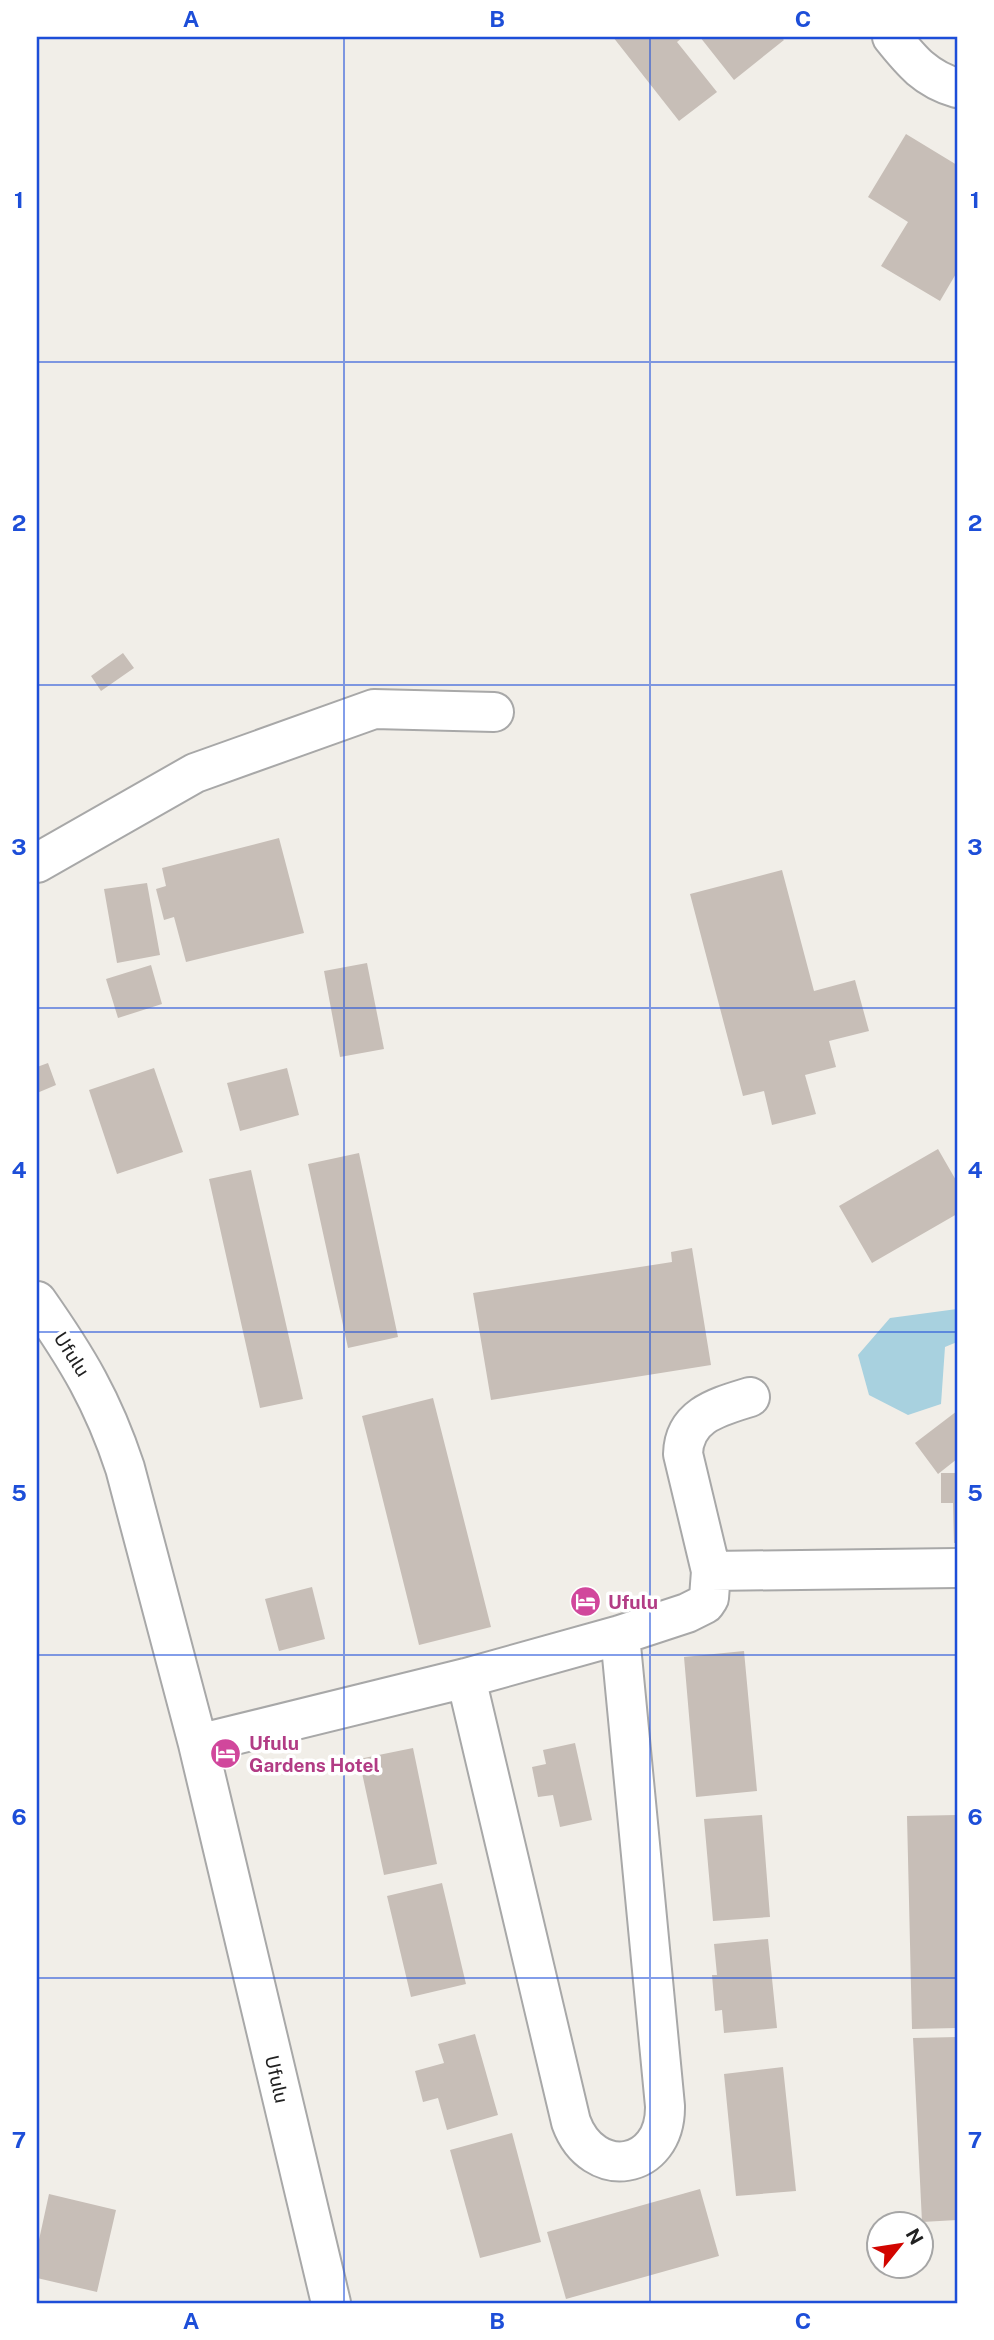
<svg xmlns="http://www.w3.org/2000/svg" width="994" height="2340" viewBox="0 0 994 2340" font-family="'Public Sans',sans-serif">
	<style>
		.water { fill: #a8d1df }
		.building { fill: #c7beb7 }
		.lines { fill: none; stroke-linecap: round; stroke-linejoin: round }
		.minor-casing { stroke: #a8a8a8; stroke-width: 42 }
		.minor { stroke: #fff; stroke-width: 38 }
		.grid { fill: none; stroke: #1d4ed8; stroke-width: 2; stroke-opacity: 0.55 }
		.labels { text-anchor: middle; stroke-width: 7; stroke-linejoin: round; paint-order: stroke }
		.street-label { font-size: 19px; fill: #212121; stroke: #fff }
		.hotel-label { font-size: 19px; font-weight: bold; fill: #b23c85; stroke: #fff; text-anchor: start }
		.neatline { fill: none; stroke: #1d4ed8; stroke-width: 2.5 }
		.grid-label { font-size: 23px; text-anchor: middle; font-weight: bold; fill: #1d4ed8 }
	</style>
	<rect width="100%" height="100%" fill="#f1eee8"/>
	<!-- water -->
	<path class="water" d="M 957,1309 L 957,1342 L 945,1347 L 941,1404 L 908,1415 L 869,1395 L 858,1355 L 890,1318 Z"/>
	<!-- building -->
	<path class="building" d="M 613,37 L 683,37 L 677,42 L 717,92 L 679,121 Z
		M 700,37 L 781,37 L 784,40 L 734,80 Z
		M 906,134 L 957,165 L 957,272 L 940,301 L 881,266 L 908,222 L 868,197 Z
		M 123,653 L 134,668 L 101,691 L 91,676 Z
		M 279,838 L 304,933 L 186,962 L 174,917 L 164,920 L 156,889 L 166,886 L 162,868 Z
		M 782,870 L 814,991 L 855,980 L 869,1031 L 829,1041 L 836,1067 L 805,1075 L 816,1114 L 772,1125 L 764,1091 L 743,1096 L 690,894 Z
		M 147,883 L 160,955 L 117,963 L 104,889 Z
		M 367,963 L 384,1049 L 340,1057 L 324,971 Z
		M 151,965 L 162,1004 L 118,1018 L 106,979 Z
		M 48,1063 L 56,1085 L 37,1093 L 37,1067 Z
		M 154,1068 L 183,1152 L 117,1174 L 89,1090 Z
		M 287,1068 L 299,1115 L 240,1131 L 227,1083 Z
		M 938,1149 L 957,1182 L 957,1214 L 872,1263 L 839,1206 Z
		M 359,1153 L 398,1337 L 348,1348 L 308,1164 Z
		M 251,1170 L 303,1399 L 260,1408 L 209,1179 Z
		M 692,1248 L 711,1365 L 491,1400 L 473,1293 L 672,1262 L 671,1252 Z
		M 433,1398 L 491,1627 L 419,1645 L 362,1416 Z
		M 957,1411 L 957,1459 L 938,1474 L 915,1443 Z
		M 941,1473 L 957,1473 L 957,1543 L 954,1543 L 953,1503 L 941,1503 Z
		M 312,1587 L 325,1639 L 279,1651 L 265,1599 Z
		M 744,1651 L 757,1791 L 696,1797 L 684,1657 Z
		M 575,1743 L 592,1820 L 560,1827 L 553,1795 L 538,1797 L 532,1767 L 546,1764 L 543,1750 Z
		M 413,1748 L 437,1864 L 384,1875 L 359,1759 Z
		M 762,1815 L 770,1917 L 713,1921 L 704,1819 Z
		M 957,1815 L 957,2028 L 912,2029 L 907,1816 Z
		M 442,1883 L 466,1984 L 411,1997 L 387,1896 Z
		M 768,1939 L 777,2028 L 724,2033 L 722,2010 L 715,2011 L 712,1975 L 717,1975 L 714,1944 Z
		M 475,2034 L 498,2115 L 447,2130 L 438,2098 L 423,2102 L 415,2071 L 444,2063 L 438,2044 Z
		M 957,2037 L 957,2220 L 922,2222 L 913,2038 Z
		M 783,2067 L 796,2191 L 736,2196 L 724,2074 Z
		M 512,2133 L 541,2242 L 480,2258 L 450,2150 Z
		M 700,2189 L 719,2256 L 566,2299 L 547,2232 Z
		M 49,2194 L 116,2210 L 97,2292 L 37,2278 L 37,2249 Z"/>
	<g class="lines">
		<defs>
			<path id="minor" d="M 892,37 C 912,62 926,79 957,88
				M 37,863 L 195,773 L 374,709 L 494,712
				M 37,1301 C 77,1358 103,1401 125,1468 L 198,1744 L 331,2303
				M 711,1571 L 957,1568
				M 466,1678 L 571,2122 C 593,2182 666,2171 665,2106 L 620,1635
				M 198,1744 L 466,1678 L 620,1635 L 687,1613 L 705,1604 L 709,1598 L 711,1571 L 683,1454 C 684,1415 718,1407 750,1397"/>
		</defs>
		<!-- minor casing -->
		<use href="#minor" class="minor-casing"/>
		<!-- minor -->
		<use href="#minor" class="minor"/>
	</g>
	<!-- grid -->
	<path class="grid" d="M 344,37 L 344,2303M 650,37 L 650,2303M 37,362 L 957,362M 37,685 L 957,685M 37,1008 L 957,1008M 37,1332 L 957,1332M 37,1655 L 957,1655M 37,1978 L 957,1978"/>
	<!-- icons -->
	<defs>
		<symbol id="hotel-disc" viewBox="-11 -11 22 22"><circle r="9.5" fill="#d1479c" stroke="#fff"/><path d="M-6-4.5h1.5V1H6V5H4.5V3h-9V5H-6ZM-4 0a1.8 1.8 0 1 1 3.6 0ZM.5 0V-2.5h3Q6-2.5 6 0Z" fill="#fff"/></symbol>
	</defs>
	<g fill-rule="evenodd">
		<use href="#hotel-disc" x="568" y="1584" width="35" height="35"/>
		<use href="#hotel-disc" x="208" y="1736" width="35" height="35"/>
	</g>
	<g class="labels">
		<!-- street labels -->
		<g class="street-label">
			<text transform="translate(72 1354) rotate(57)" y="7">Ufulu</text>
			<text transform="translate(277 2079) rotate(77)" y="7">Ufulu</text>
		</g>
		<!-- hotel labels -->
		<g class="hotel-label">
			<text x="608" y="1609">Ufulu</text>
			<text x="249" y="1750">Ufulu<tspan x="249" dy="22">Gardens Hotel</tspan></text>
		</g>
	</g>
	<!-- border -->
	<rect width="994" height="2340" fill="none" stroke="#ffffff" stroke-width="77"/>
	<!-- north arrow -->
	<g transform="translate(900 2245) rotate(60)"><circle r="33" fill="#ffffff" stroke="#a6a6a6" stroke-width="2"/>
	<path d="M0-5L12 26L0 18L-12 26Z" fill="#d20500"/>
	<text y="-10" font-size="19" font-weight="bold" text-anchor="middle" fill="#212121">N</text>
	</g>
	<rect x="38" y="38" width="918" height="2264" class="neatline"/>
	<g class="grid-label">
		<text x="191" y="27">A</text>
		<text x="497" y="27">B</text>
		<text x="803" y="27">C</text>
		<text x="19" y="208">1</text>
		<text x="975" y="208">1</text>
		<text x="19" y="531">2</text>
		<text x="975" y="531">2</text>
		<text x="19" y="855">3</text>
		<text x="975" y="855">3</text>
		<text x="19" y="1178">4</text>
		<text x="975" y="1178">4</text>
		<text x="19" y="1501">5</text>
		<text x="975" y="1501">5</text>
		<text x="19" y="1825">6</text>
		<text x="975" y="1825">6</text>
		<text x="19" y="2148">7</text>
		<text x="975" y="2148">7</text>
		<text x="191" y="2329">A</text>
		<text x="497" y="2329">B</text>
		<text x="803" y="2329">C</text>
	</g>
</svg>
